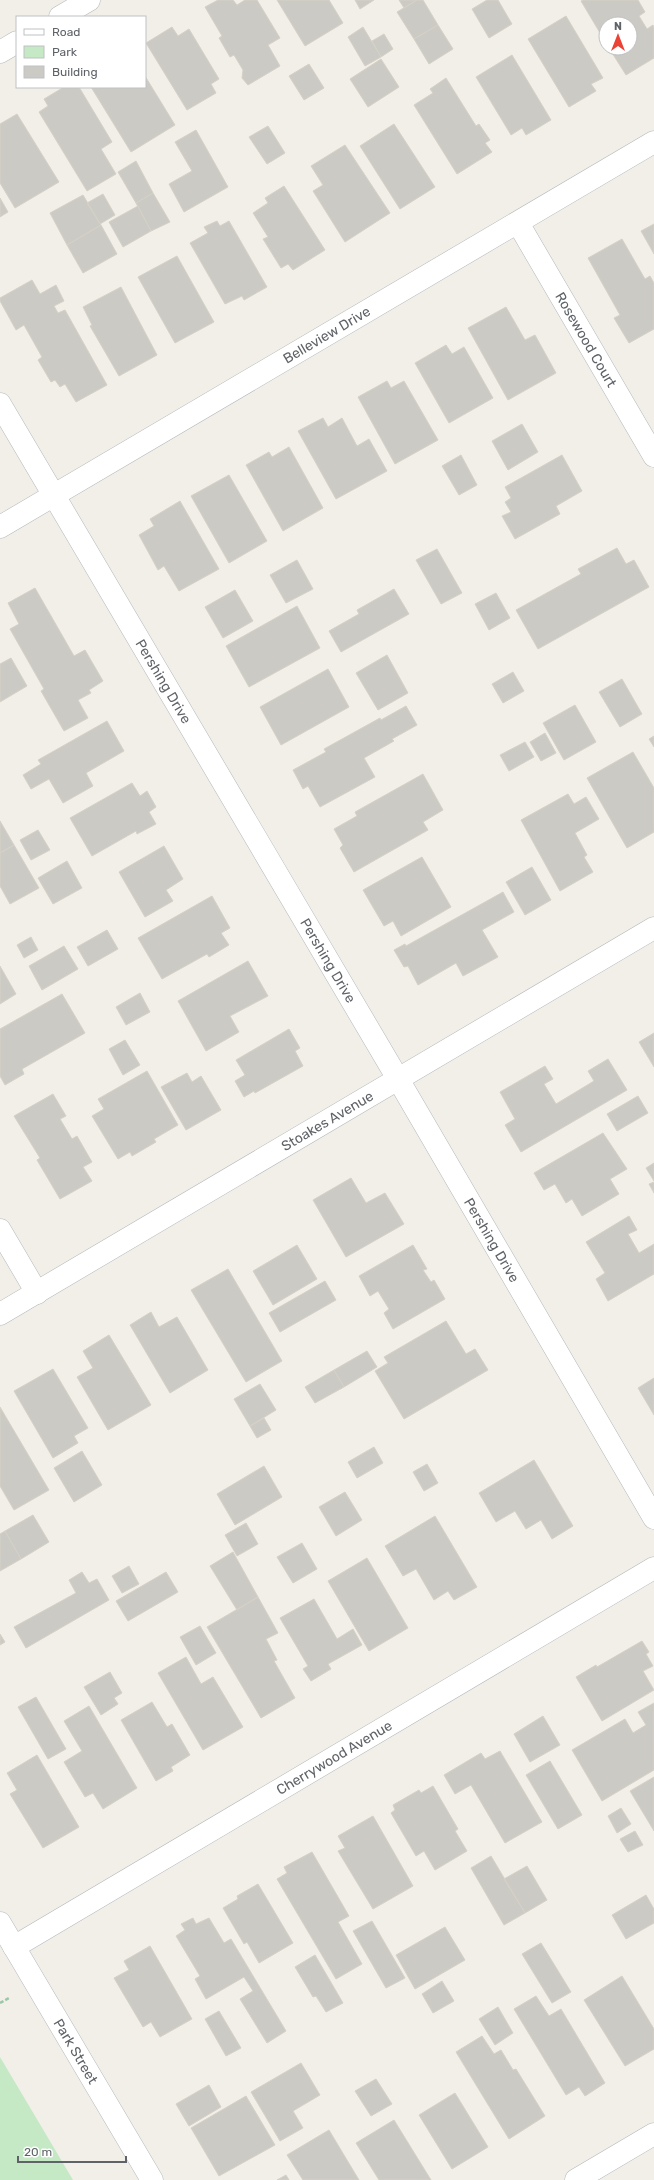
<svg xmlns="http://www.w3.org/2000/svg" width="654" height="2180" viewBox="0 0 654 2180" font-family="Rubik,sans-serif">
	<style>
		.green { fill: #c5e8c5 }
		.building { fill: #cccac5; stroke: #d6d1c6 }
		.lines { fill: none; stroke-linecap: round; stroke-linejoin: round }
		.street-casing { stroke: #b5b8bc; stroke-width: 23 }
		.secondary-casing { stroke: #b6babf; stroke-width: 23 }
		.path { stroke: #9cc7a9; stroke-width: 2.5; stroke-dasharray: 4 2; stroke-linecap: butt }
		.street { stroke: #fff; stroke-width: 22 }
		.secondary { stroke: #fff; stroke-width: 22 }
		.labels { text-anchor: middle; stroke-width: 3; stroke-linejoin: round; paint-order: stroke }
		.street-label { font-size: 14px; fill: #5f6368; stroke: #fff }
	</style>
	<rect width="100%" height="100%" fill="#f1efe8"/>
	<!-- green -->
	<path class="green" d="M 0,2057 L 73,2180 L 0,2180 Z"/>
	<!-- building -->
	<path class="building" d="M 218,0 L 233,0 L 237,5 L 245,0 L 257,0 L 280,38 L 268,45 L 280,66 L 248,85 L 242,78 L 243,70 L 234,55 L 230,57 L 219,38 L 222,36 L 205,7 Z
		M 277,0 L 329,0 L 343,23 L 305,46 Z
		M 355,0 L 374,0 L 360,9 Z
		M 399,0 L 417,0 L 404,8 Z
		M 417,0 L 423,0 L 438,25 L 414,39 L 397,12 Z
		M 487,0 L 498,0 L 512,24 L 489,38 L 472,9 Z
		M 583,0 L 638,0 L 645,12 L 639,16 L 647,29 L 653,25 L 654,28 L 654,58 L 626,75 L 609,48 L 630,48 L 630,24 L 606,24 L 606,43 L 581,1 Z
		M 566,16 L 603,78 L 591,84 L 596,91 L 569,107 L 528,39 Z
		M 438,25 L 453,49 L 429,64 L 414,39 Z
		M 172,27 L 178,36 L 189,29 L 219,79 L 211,84 L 216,93 L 187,110 L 146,43 Z
		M 363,27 L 381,57 L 365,66 L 348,37 Z
		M 384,34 L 393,49 L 381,57 L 372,41 Z
		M 512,55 L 551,120 L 526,135 L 522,128 L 511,135 L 476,77 Z
		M 381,59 L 399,87 L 368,107 L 350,79 Z
		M 309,64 L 324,88 L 304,100 L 289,76 Z
		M 145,76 L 175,125 L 131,152 L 91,87 L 145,87 Z
		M 446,78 L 476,126 L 479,124 L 490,140 L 485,143 L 492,152 L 457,174 L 414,105 L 433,93 L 430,89 Z
		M 64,87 L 79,87 L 112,142 L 101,149 L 116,174 L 87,191 L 39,112 L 48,106 L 44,99 Z
		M 17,114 L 59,182 L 15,208 L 0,183 L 0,124 Z
		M 394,124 L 435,187 L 400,209 L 360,146 Z
		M 268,126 L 285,153 L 267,164 L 249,137 Z
		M 196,130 L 228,187 L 184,212 L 169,184 L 192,171 L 175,142 Z
		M 345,145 L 390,213 L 345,242 L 313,191 L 323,185 L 311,166 Z
		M 136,161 L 153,193 L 136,203 L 118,172 Z
		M 284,186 L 325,250 L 293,270 L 288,264 L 281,268 L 263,239 L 268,237 L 253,213 L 268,203 L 265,198 Z
		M 153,193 L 170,222 L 151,231 L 136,203 Z
		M 103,194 L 115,215 L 100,224 L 87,203 Z
		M 83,195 L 101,225 L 67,245 L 50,213 Z
		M 0,198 L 8,212 L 0,217 Z
		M 138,206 L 151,231 L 123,247 L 109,222 Z
		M 217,221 L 220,226 L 229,221 L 267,287 L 244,300 L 242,296 L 225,304 L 190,243 L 208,233 L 204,227 Z
		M 654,224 L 654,254 L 641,231 Z
		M 101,225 L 117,254 L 83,273 L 67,245 Z
		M 622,239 L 645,279 L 650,276 L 654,283 L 654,329 L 629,343 L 614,318 L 620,315 L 588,258 Z
		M 177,256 L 214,322 L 175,343 L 138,277 Z
		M 32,280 L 40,294 L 56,285 L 64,301 L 54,306 L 58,313 L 65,310 L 107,385 L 76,402 L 65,384 L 60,387 L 55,380 L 51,382 L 38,360 L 42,357 L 24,325 L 16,330 L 0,301 L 0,298 Z
		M 121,287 L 157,355 L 119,376 L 90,326 L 92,325 L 83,307 Z
		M 506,307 L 525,340 L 535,335 L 556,373 L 508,400 L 468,328 Z
		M 446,345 L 452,354 L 464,347 L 493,398 L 449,423 L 415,363 Z
		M 387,381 L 391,388 L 404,381 L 438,440 L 395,464 L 358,397 Z
		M 323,418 L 328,427 L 342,418 L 357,446 L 369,439 L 387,471 L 336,499 L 298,431 Z
		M 522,424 L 538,452 L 508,470 L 492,441 Z
		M 289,447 L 323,508 L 283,531 L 246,465 L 269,452 L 272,457 Z
		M 461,455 L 477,485 L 459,495 L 442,466 Z
		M 562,455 L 582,491 L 556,506 L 560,514 L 515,539 L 502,516 L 511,512 L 505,502 L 511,498 L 505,487 Z
		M 229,475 L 267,541 L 229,563 L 191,496 Z
		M 180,501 L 219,569 L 179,591 L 164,566 L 158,570 L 139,535 L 154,526 L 150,519 Z
		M 617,548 L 626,564 L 634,560 L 649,587 L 538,649 L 516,610 L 581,574 L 578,569 Z
		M 437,549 L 462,593 L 441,604 L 416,560 Z
		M 297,560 L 313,589 L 286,603 L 270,575 Z
		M 35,588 L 74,656 L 85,650 L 103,681 L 89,690 L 91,693 L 78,700 L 88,718 L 64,731 L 41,691 L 44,689 L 10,629 L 19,624 L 8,603 Z
		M 394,589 L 409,614 L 341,652 L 329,631 L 359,614 L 357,610 Z
		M 235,590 L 253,621 L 223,638 L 205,607 Z
		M 496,593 L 510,618 L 489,630 L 475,604 Z
		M 297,606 L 320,648 L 249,687 L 226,646 Z
		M 387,655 L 408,693 L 378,710 L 356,673 Z
		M 11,658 L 27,686 L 0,702 L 0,664 Z
		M 328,669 L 349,707 L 281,745 L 260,707 Z
		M 513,672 L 524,691 L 503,703 L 492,684 Z
		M 622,679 L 642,714 L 620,727 L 599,692 Z
		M 575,705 L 596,742 L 564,760 L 543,723 Z
		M 406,706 L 417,725 L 392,739 L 394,741 L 364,758 L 375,777 L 320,807 L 308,786 L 303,789 L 293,770 L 326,752 L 324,749 L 380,718 L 381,720 Z
		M 107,721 L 124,751 L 86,773 L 93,786 L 63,803 L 49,779 L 31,789 L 23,775 L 41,764 L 38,760 Z
		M 545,733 L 556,753 L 541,761 L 530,742 Z
		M 654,736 L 654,747 L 649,739 Z
		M 525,742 L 534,757 L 509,771 L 500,755 Z
		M 633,752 L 654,788 L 654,832 L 627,848 L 587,778 Z
		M 423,774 L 443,810 L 423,822 L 428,830 L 354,872 L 340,848 L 343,845 L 334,829 L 357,816 L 355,812 Z
		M 132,783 L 140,796 L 147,791 L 156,807 L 149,812 L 156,824 L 137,834 L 136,831 L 92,856 L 70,818 Z
		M 568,794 L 574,804 L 586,797 L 599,819 L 575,833 L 587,855 L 584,857 L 593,872 L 560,891 L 521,820 Z
		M 0,821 L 14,845 L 0,853 Z
		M 38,830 L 50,850 L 31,860 L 20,840 Z
		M 14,845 L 39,888 L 10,904 L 0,886 L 0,853 Z
		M 164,846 L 183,879 L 166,890 L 173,901 L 145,917 L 119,872 Z
		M 422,857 L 451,907 L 401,936 L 393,921 L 384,926 L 363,890 Z
		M 67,861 L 82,888 L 53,904 L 38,878 Z
		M 532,867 L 551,900 L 525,915 L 506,882 Z
		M 503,892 L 514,912 L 482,930 L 498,957 L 463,976 L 456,963 L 418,985 L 408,966 L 404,967 L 394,950 L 405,944 L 406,946 Z
		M 212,896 L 230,928 L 221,933 L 229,945 L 209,957 L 207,954 L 162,979 L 138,938 Z
		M 107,930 L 118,949 L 88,966 L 77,947 Z
		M 31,937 L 38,950 L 24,958 L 17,945 Z
		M 64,946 L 78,969 L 42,990 L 29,966 Z
		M 248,961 L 268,996 L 230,1016 L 239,1032 L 206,1051 L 178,1001 Z
		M 0,966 L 16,994 L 0,1004 Z
		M 140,993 L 150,1012 L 126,1025 L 116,1007 Z
		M 62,994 L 85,1033 L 22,1069 L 24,1074 L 5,1085 L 0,1076 L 0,1029 Z
		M 289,1029 L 300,1048 L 295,1051 L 303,1066 L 255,1093 L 254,1091 L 244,1097 L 235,1081 L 245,1075 L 236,1060 Z
		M 654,1033 L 654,1067 L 639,1042 Z
		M 125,1040 L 140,1065 L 123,1075 L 109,1049 Z
		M 608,1059 L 627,1090 L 521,1152 L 505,1125 L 515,1119 L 500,1092 L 545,1066 L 553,1079 L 544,1084 L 556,1104 L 594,1081 L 588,1071 Z
		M 147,1071 L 178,1125 L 154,1139 L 156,1142 L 132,1156 L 130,1152 L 118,1159 L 92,1116 L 104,1109 L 98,1099 Z
		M 187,1073 L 192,1082 L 201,1076 L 221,1110 L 186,1130 L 161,1087 Z
		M 53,1094 L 66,1116 L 60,1119 L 72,1139 L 77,1136 L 92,1162 L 83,1167 L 92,1181 L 60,1199 L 37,1160 L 40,1158 L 14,1116 Z
		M 638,1096 L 648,1113 L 617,1131 L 607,1114 Z
		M 603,1133 L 627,1169 L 610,1179 L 619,1194 L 582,1216 L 572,1199 L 566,1203 L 555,1184 L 544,1190 L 534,1173 Z
		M 654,1163 L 654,1181 L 646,1168 Z
		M 351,1178 L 366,1203 L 385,1193 L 404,1224 L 346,1257 L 313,1200 Z
		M 654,1182 L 654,1193 L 649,1184 Z
		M 629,1216 L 637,1230 L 628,1234 L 639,1253 L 654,1244 L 654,1274 L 608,1301 L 596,1279 L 605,1273 L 586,1242 Z
		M 297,1245 L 317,1279 L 273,1305 L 253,1271 Z
		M 413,1245 L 427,1269 L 423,1270 L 431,1282 L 434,1280 L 445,1299 L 393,1329 L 384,1313 L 389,1309 L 378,1291 L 370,1296 L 359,1276 Z
		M 228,1269 L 282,1361 L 246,1382 L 191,1290 Z
		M 325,1281 L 336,1300 L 280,1332 L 269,1313 Z
		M 151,1312 L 159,1327 L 177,1317 L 208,1370 L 170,1393 L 130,1325 Z
		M 446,1321 L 466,1354 L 475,1349 L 488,1370 L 404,1419 L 375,1371 L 388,1363 L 384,1357 Z
		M 109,1335 L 151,1405 L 108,1430 L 77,1377 L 93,1368 L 83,1351 Z
		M 367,1351 L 377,1367 L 344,1387 L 334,1370 Z
		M 53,1369 L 88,1428 L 74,1436 L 78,1443 L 53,1458 L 14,1391 Z
		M 334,1370 L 344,1387 L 315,1403 L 305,1387 Z
		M 654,1378 L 654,1415 L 638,1388 Z
		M 260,1384 L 276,1410 L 250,1426 L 234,1399 Z
		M 0,1407 L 49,1490 L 14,1510 L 0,1486 Z
		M 264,1418 L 271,1430 L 257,1438 L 250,1426 Z
		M 374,1447 L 383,1463 L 357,1478 L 348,1462 Z
		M 82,1451 L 102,1485 L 74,1502 L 54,1468 Z
		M 534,1460 L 573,1526 L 552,1539 L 541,1520 L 526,1529 L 515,1511 L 496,1522 L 479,1493 Z
		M 427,1464 L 438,1483 L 424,1491 L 413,1472 Z
		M 264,1466 L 282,1497 L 235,1525 L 217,1494 Z
		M 345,1492 L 362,1520 L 336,1536 L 319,1507 Z
		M 33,1515 L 49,1542 L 21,1559 L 5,1531 Z
		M 435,1516 L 477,1587 L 454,1600 L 448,1591 L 434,1600 L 416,1569 L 403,1576 L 385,1546 Z
		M 246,1523 L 258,1544 L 237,1556 L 225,1535 Z
		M 5,1531 L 21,1559 L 0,1571 L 0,1534 Z
		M 302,1543 L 317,1569 L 293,1583 L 277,1557 Z
		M 233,1552 L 258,1597 L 237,1610 L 210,1566 Z
		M 367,1558 L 408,1628 L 369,1651 L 328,1581 Z
		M 129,1566 L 139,1584 L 122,1593 L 112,1576 Z
		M 82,1572 L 89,1583 L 97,1579 L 109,1600 L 26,1648 L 14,1627 L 76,1593 L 69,1580 Z
		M 166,1572 L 178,1592 L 128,1621 L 116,1601 Z
		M 258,1597 L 278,1633 L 266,1639 L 277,1660 L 274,1661 L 295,1698 L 261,1718 L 207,1627 Z
		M 314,1599 L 337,1639 L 353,1629 L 362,1645 L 328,1664 L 331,1669 L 311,1681 L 303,1669 L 308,1666 L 280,1618 Z
		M 200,1626 L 216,1653 L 196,1665 L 180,1637 Z
		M 0,1634 L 5,1642 L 0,1645 Z
		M 642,1641 L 649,1652 L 646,1654 L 653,1666 L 643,1671 L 654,1690 L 602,1721 L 576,1677 L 596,1665 L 597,1667 Z
		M 186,1657 L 201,1684 L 213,1677 L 243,1727 L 203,1750 L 158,1673 Z
		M 110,1672 L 122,1693 L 114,1698 L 118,1704 L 101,1715 L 84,1687 Z
		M 36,1697 L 66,1749 L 48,1759 L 18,1707 Z
		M 152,1702 L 167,1727 L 172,1724 L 190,1755 L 171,1767 L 173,1771 L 156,1781 L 121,1720 Z
		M 654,1703 L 654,1770 L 602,1801 L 572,1750 L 625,1719 L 633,1733 L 646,1725 L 638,1712 Z
		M 89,1706 L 137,1788 L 103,1809 L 93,1793 L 85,1797 L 64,1762 L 82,1751 L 64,1721 Z
		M 543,1716 L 560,1745 L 530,1762 L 514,1734 Z
		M 500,1751 L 542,1822 L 505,1843 L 471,1785 L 455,1794 L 444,1775 L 481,1753 L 485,1759 Z
		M 37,1755 L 79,1827 L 43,1848 L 10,1794 L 17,1790 L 7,1773 Z
		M 550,1761 L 582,1815 L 558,1829 L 526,1775 Z
		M 654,1777 L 654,1831 L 630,1791 Z
		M 433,1786 L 458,1829 L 455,1831 L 467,1851 L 435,1870 L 424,1851 L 416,1856 L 391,1813 L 395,1810 L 393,1805 L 419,1790 L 421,1793 Z
		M 621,1808 L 631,1824 L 617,1833 L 608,1816 Z
		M 373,1816 L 413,1886 L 373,1909 L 338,1851 L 345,1848 L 338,1836 Z
		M 635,1831 L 643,1845 L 628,1852 L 620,1839 Z
		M 312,1852 L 349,1916 L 338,1922 L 362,1964 L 336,1979 L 277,1879 L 287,1873 L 284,1867 Z
		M 491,1856 L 525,1913 L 504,1925 L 471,1868 Z
		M 527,1866 L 547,1900 L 525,1913 L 504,1879 Z
		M 258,1884 L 293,1943 L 259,1963 L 247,1942 L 244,1944 L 223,1908 L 238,1899 L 237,1896 Z
		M 646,1895 L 654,1909 L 654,1923 L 626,1939 L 612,1915 Z
		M 193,1918 L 196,1924 L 209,1918 L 224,1943 L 231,1939 L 286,2031 L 267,2043 L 240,1999 L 253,1991 L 244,1977 L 206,1999 L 195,1979 L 200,1976 L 176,1936 L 185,1930 L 181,1924 Z
		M 372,1921 L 405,1978 L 386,1988 L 353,1931 Z
		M 445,1927 L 465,1960 L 415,1989 L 396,1955 Z
		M 541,1943 L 571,1992 L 552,2003 L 522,1954 Z
		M 150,1946 L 192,2019 L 160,2037 L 151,2022 L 143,2027 L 114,1978 L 129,1970 L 124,1961 Z
		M 315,1955 L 343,2003 L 326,2012 L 316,1996 L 313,1997 L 295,1967 Z
		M 622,1976 L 654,2029 L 654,2049 L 625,2066 L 584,2000 Z
		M 442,1981 L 454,2001 L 433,2013 L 422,1994 Z
		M 536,1996 L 549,2016 L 561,2009 L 605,2083 L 585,2096 L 579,2087 L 566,2095 L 514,2009 Z
		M 498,2007 L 513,2033 L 495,2045 L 479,2019 Z
		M 219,2011 L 241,2048 L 226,2056 L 205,2019 Z
		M 482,2036 L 494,2054 L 501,2050 L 513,2070 L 516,2069 L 545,2116 L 509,2139 L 456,2052 Z
		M 301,2063 L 320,2095 L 293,2111 L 303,2128 L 280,2141 L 251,2092 Z
		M 376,2079 L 392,2104 L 371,2116 L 355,2091 Z
		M 209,2085 L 221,2107 L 189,2126 L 176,2104 Z
		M 455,2093 L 488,2147 L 452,2169 L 419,2115 Z
		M 246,2096 L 275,2145 L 219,2176 L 191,2128 Z
		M 394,2120 L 431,2180 L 379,2180 L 356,2143 Z
		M 329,2130 L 359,2180 L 303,2180 L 287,2155 Z
		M 286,2175 L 289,2180 L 277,2180 Z"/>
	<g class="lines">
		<defs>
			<g id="street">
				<path d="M 60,17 L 89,0"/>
				<path d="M 0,52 L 17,42"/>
				<path id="s1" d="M 518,223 L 654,456"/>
				<path id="s2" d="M 0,404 L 398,1079 L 654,1518"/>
				<path id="s3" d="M 0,527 L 654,142"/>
				<path d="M 0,1230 L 37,1293"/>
				<path id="s4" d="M 0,1314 L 654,928"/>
				<path id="s5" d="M 14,1947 L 654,1568"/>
				<path d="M 576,2180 L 654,2134"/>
			</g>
			<g id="secondary">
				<path id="s6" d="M 0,1923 L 152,2180"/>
			</g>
		</defs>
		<!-- street casing -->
		<use href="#street" class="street-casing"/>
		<!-- secondary casing -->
		<use href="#secondary" class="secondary-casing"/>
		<!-- path -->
		<path class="path" d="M 0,2003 L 9,1998"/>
		<!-- street -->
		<use href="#street" class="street"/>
		<!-- secondary -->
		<use href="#secondary" class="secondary"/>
	</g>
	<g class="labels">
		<!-- street labels -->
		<g class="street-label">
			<text dy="5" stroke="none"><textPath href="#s3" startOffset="379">Belleview Drive</textPath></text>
			<text dy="5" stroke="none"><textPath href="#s1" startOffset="135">Rosewood Court</textPath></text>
			<text dy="5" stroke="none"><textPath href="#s2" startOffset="322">Pershing Drive</textPath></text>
			<text dy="5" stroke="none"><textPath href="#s2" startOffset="646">Pershing Drive</textPath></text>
			<text dy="5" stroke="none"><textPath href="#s4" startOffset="380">Stoakes Avenue</textPath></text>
			<text dy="5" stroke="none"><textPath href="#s2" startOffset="970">Pershing Drive</textPath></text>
			<text dy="5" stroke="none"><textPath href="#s5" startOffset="372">Cherrywood Avenue</textPath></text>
			<text dy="5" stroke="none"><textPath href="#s6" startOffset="149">Park Street</textPath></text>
		</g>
	</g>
	<!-- legend -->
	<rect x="16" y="16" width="130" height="72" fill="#ffffff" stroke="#bfc1c3"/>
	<rect x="24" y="29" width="20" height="6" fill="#ffffff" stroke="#bfc1c3"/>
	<text x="52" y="36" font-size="12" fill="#5f6368">Road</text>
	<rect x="24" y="46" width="20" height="12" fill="#c5e8c5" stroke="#bfc1c3"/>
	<text x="52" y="56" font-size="12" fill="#5f6368">Park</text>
	<rect x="24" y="66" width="20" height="12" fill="#cccac5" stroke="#bfc1c3"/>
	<text x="52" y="76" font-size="12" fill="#5f6368">Building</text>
	<!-- north arrow -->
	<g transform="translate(618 36)"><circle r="19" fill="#ffffff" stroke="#bfc1c3"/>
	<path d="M0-3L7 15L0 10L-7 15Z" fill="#ea4335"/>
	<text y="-6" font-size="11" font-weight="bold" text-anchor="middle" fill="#5f6368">N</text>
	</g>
	<!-- scale -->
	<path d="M18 2156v6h108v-6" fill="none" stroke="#5f6368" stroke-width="2"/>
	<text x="24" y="2156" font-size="12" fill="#5f6368" stroke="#ffffff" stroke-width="3" paint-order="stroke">20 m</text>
</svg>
